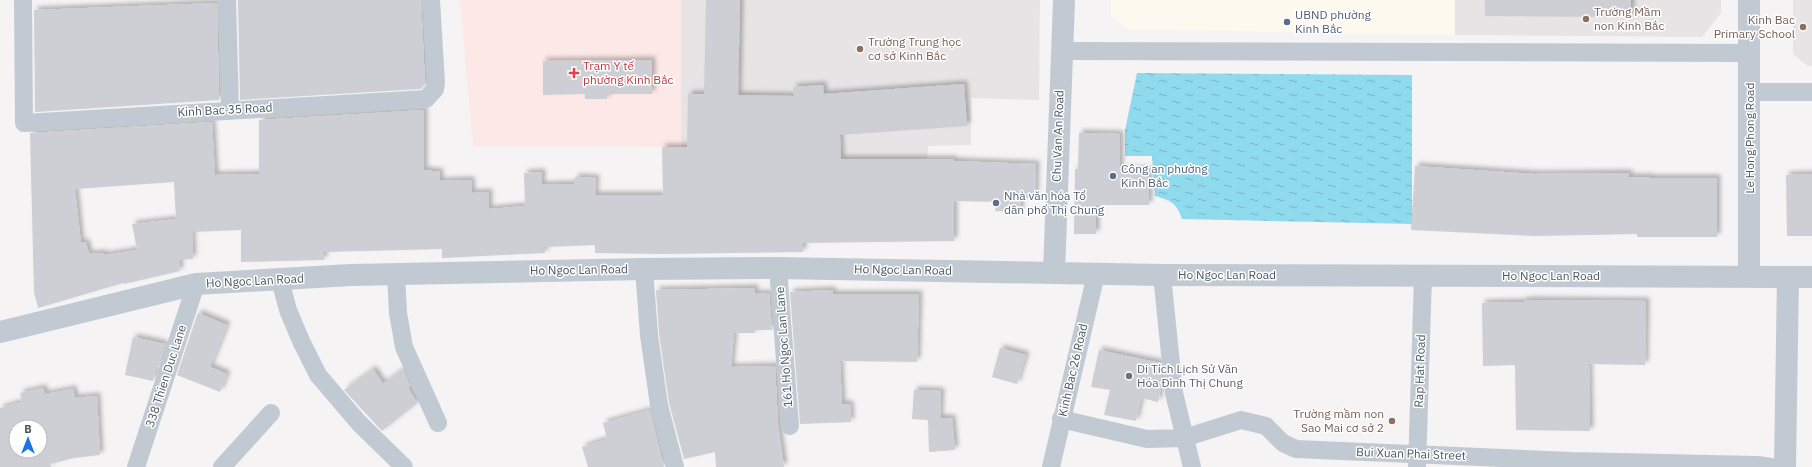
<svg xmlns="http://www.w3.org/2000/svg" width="1812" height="467" viewBox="0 0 1812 467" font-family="'IBM Plex Sans',sans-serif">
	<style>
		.commercial { fill: #fdf9ef }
		.education { fill: #e6e4e5 }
		.medical { fill: #fce8e6 }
		.water { fill: url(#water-ripples) }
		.building { fill: #cdcfd5; fill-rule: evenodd; filter: url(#shadow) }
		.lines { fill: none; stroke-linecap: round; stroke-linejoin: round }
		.minor { stroke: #c1cad2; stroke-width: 18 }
		.tertiary { stroke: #c1cad2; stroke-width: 22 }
		.education-dot { fill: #8d6e63; stroke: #fff; stroke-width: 1.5 }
		.service-dot { fill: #5c6f8a; stroke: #fff; stroke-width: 1.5 }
		.health-dot { fill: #e0444e; stroke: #fff; stroke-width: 1.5 }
		.worship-dot { fill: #6b7280; stroke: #fff; stroke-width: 1.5 }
		.labels { text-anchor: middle; stroke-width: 3; stroke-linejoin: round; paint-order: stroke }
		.education-label { font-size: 12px; fill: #785e54; stroke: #fff; text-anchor: start }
		.service-label { font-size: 12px; fill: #4e5e75; stroke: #fff; text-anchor: start }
		.health-label { font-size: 12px; fill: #be3a42; stroke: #fff; text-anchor: start }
		.street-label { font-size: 12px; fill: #4a5661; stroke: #fff }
		.worship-label { font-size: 12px; fill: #5b616d; stroke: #fff; text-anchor: start }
	</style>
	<defs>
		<pattern id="water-ripples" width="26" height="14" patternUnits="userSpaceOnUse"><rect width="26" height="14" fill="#90daee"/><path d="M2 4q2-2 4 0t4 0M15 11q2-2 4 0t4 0" fill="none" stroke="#78b4c4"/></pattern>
		<filter id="shadow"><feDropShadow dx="3.5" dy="-3.5" stdDeviation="2" flood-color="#0004"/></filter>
	</defs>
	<rect width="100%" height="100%" fill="#f5f3f3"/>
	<!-- commercial -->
	<path class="commercial" d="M 1111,0 L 1455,0 L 1455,35 L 1127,29 L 1111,16 Z"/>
	<!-- education -->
	<path class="education" d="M 681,0 L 1040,0 L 1039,100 L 971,98 L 971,145 L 928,146 L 927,159 L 814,159 L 681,147 Z
		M 1455,0 L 1721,0 L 1721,13 L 1702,37 L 1455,35 Z
		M 1793,0 L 1812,0 L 1812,66 L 1808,66 L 1793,54 Z"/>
	<!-- medical -->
	<path class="medical" d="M 460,0 L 681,0 L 681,147 L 473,146 Z"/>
	<!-- water -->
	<path class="water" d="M 1137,73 L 1412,75 L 1412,224 L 1182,219 C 1177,203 1170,200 1155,196 L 1152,156 L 1125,156 L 1125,130 Z"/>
	<!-- building -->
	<path class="building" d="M 238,0 L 421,0 L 425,84 L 421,89 L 240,100 Z
		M 706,0 L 740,0 L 738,95 L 794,96 L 793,87 L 823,85 L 824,94 L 964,84 L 967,126 L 840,135 L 841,159 L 954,159 L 954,161 L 1036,164 L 1035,198 L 1021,198 L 1020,212 L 995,211 L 996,202 L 954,201 L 954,241 L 803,243 L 803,252 L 663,254 L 595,253 L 595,245 L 545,247 L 545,253 L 442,258 L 442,249 L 324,252 L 324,260 L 241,262 L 241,230 L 192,232 L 193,259 L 179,260 L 180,271 L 124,284 L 123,283 L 38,308 L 34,292 L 30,133 L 212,122 L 215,175 L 259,174 L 259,120 L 424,110 L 424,170 L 440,172 L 440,181 L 471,180 L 472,193 L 489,192 L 489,209 L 525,206 L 524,173 L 542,172 L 542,185 L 574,184 L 575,177 L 596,178 L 595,195 L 663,195 L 662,147 L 687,147 L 688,94 L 704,94 ZM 174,182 L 176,219 L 132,224 L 137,250 L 104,255 L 103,253 L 89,254 L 86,242 L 81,243 L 75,189 Z
		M 1485,0 L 1631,0 L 1631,17 L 1485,16 Z
		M 217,3 L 219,100 L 35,112 L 34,10 Z
		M 652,60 L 652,94 L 607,94 L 607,99 L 585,99 L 585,94 L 543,95 L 543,61 Z
		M 1079,133 L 1120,134 L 1120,169 L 1149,170 L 1149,205 L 1096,205 L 1096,234 L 1074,234 L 1075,169 L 1078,169 Z
		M 1415,166 L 1535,174 L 1629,173 L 1629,177 L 1650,177 L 1650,178 L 1717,178 L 1717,237 L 1637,237 L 1637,234 L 1534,236 L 1411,230 Z
		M 1812,174 L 1812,236 L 1787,236 L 1786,175 Z
		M 755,288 L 755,294 L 769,293 L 772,330 L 755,330 L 755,333 L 734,333 L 731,367 L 775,366 L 778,425 L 784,467 L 716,467 L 715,452 L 684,459 L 669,403 L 659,334 L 656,290 Z
		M 832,290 L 833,294 L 919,294 L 917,362 L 840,361 L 842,404 L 850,404 L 851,422 L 800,424 L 790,292 Z
		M 1524,300 L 1646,301 L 1645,365 L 1589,364 L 1590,431 L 1516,430 L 1515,365 L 1483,366 L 1482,303 L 1524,302 Z
		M 198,313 L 227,325 L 210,367 L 227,374 L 220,392 L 177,375 Z
		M 133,337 L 165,344 L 158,367 L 156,366 L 153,381 L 125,375 Z
		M 1000,348 L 1026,355 L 1017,384 L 992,377 Z
		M 1099,350 L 1160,363 L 1162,382 L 1158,402 L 1141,398 L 1136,421 L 1104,415 L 1110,390 L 1091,387 Z
		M 373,369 L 383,384 L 403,369 L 410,386 L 408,388 L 417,403 L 382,431 L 344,390 Z
		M 43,388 L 45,394 L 73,389 L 75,398 L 97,396 L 100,455 L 74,458 L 50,464 L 51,467 L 0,467 L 0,408 L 22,402 L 20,393 ZM 16,427 L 40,427 L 40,451 L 16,451 Z
		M 914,390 L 941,391 L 940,418 L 952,418 L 955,450 L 929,452 L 928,420 L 912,419 Z
		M 650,410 L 664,467 L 588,467 L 582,447 L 607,439 L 603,423 Z"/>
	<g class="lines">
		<!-- minor -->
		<path class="minor" d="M 23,0 L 24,123 L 426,99 L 435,89 L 436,82 L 431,0
			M 227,0 L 230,110
			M 1061,51 L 1750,53
			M 1750,92 L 1812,92
			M 778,268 L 790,426
			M 644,269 L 649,335 L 659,405 L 675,467
			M 396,274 L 398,313 L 404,347 L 438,423
			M 1162,275 L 1174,393 L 1192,467
			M 280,280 L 288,310 L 301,341 L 318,375 L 359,423 L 404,467
			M 1061,419 L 1147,439 L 1184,438 L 1241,420 L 1266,426 L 1283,443 L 1296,449 L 1570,461 L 1757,465 L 1771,467
			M 136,467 L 196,284
			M 222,467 L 271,413
			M 1051,467 L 1096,274
			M 1417,467 L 1423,276"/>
		<!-- tertiary -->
		<path class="tertiary" d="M 1749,0 L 1749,276
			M 1054,273 L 1064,0
			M 0,332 L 196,284 L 351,275 L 644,269 L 778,268 L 1162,275 L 1812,277
			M 1785,467 L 1788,277"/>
	</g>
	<!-- markers -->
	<g class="education-dot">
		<circle cx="1586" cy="19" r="4"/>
		<circle cx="1803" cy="27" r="4"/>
		<circle cx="860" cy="49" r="4"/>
		<circle cx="1392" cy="421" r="4"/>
	</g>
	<g class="service-dot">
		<circle cx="1287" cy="22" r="4"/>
		<circle cx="1113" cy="176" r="4"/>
		<circle cx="996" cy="203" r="4"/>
	</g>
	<path class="health-dot" d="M572 67h4v4h4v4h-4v4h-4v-4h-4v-4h4z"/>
	<circle class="worship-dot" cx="1129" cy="376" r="4"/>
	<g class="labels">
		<!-- education labels -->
		<g class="education-label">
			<text x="1594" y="16">Trường Mầm<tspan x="1594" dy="14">non Kinh Bắc</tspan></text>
			<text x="1795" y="24" text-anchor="end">Kinh Bac<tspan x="1795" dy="14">Primary School</tspan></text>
			<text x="868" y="46">Trường Trung học<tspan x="868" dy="14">cơ sở Kinh Bắc</tspan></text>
			<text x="1384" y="418" text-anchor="end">Trường mầm non<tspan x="1384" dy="14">Sao Mai cơ sở 2</tspan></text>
		</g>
		<!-- service labels -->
		<g class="service-label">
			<text x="1295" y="19">UBND phường<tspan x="1295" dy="14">Kinh Bắc</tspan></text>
			<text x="1121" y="173">Công an phường<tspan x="1121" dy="14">Kinh Bắc</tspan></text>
			<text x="1004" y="200">Nhà văn hóa Tổ<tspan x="1004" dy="14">dân phố Thị Chung</tspan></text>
		</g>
		<!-- health labels -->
		<g class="health-label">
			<text x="583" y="70">Trạm Y tế<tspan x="583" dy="14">phường Kinh Bắc</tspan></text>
		</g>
		<!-- street labels -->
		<g class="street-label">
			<text transform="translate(225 110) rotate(-3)" y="4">Kinh Bac 35 Road</text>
			<text transform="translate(1058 136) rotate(-88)" y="4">Chu Van An Road</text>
			<text transform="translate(1750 138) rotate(-90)" y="4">Le Hong Phong Road</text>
			<text transform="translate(579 270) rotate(-1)" y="4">Ho Ngoc Lan Road</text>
			<text transform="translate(903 270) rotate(1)" y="4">Ho Ngoc Lan Road</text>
			<text x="1227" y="279">Ho Ngoc Lan Road</text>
			<text x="1551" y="280">Ho Ngoc Lan Road</text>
			<text transform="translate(255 281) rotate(-3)" y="4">Ho Ngoc Lan Road</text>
			<text transform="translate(784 347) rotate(-94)" y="4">161 Ho Ngoc Lan Lane</text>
			<text transform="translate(1073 370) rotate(-77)" y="4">Kinh Bac 26 Road</text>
			<text transform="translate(1420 371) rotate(-88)" y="4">Rap Hat Road</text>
			<text transform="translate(166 376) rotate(-72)" y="4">338 Thien Duc Lane</text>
			<text transform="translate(1411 454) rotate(2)" y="4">Bui Xuan Phai Street</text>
		</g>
		<!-- worship labels -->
		<g class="worship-label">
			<text x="1137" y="373">Di Tích Lịch Sử Văn<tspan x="1137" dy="14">Hóa Đình Thị Chung</tspan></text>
		</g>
	</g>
	<!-- north arrow -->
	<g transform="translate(28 439)"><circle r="19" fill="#ffffff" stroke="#b7bbc0"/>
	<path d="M0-3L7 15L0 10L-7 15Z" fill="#1a73e8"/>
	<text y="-6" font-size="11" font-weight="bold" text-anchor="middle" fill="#4a5661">B</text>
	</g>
</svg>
